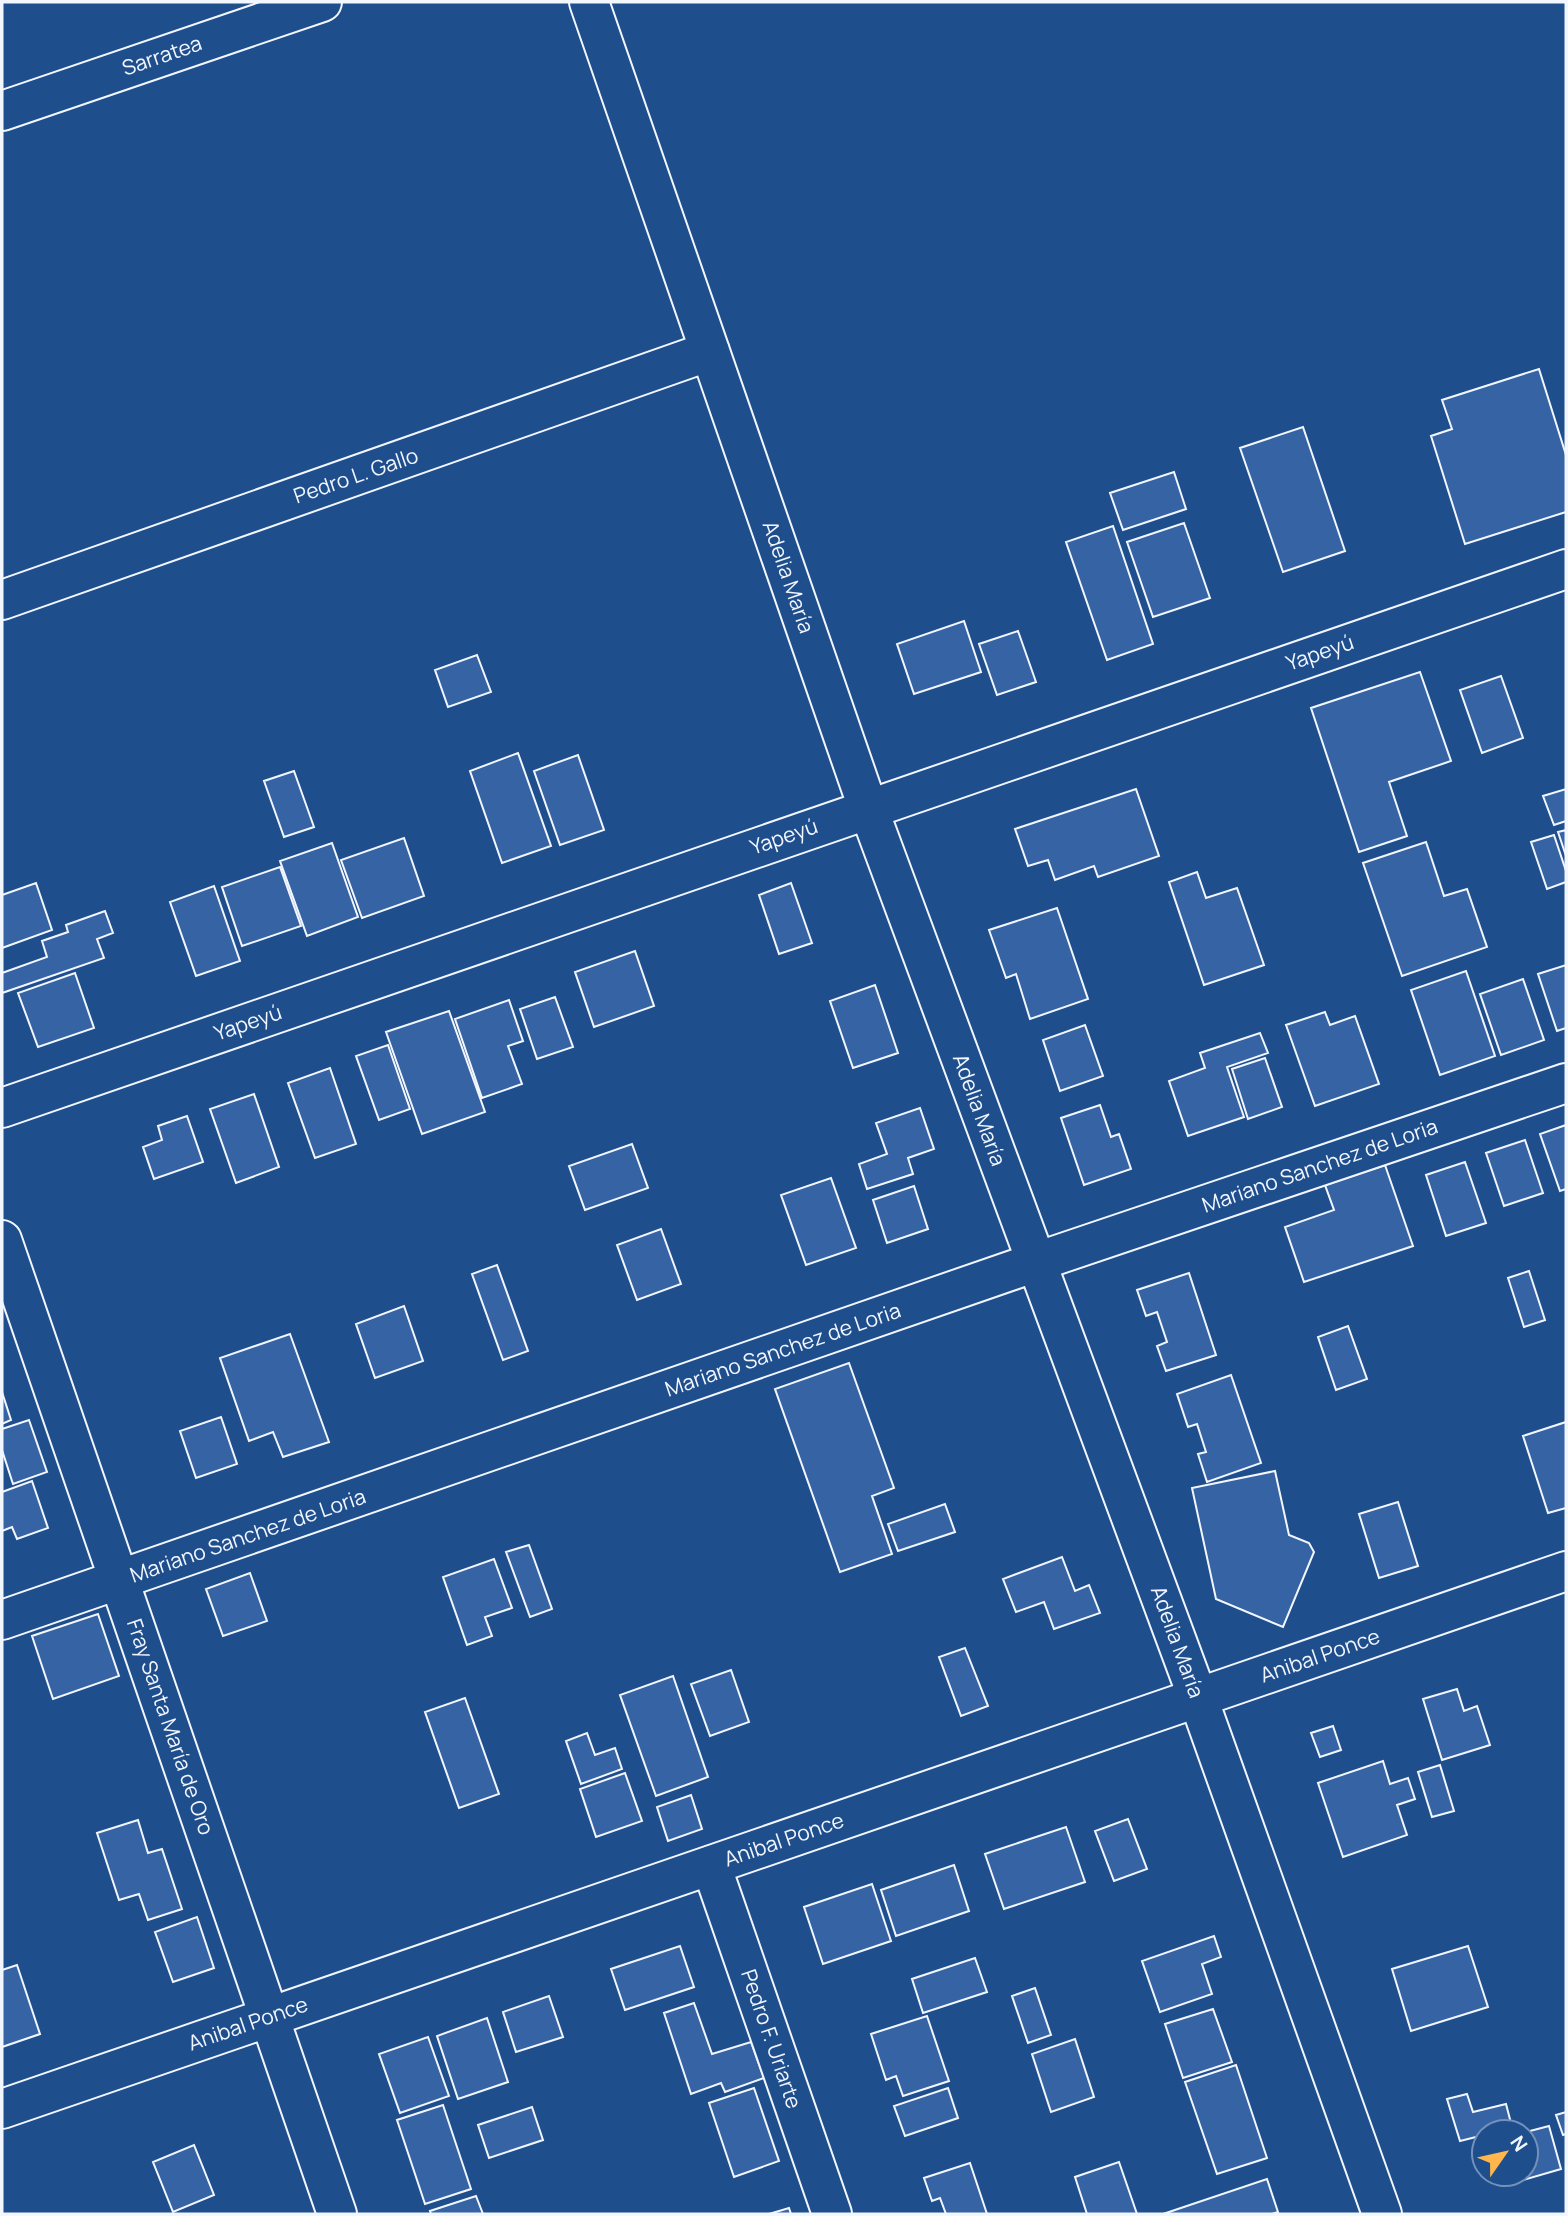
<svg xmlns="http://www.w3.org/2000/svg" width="1568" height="2216" viewBox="0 0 1568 2216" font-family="Manrope,sans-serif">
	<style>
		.building { fill: #3563a3; stroke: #f2f6ff; stroke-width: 2 }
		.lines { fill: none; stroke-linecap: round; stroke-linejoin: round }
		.street-casing { stroke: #f2f6ff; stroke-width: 42 }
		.street { stroke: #1f4e8c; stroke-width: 38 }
		.labels { text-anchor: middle; stroke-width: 5; stroke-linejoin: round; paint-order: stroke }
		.street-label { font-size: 21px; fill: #f2f6ff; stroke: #1f4e8c }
	</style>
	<rect width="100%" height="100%" fill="#1f4e8c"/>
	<!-- building -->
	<path class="building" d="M 1539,369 L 1566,455 L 1566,512 L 1465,544 L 1431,436 L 1452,429 L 1442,400 Z
		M 1303,427 L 1345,551 L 1283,572 L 1240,448 Z
		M 1174,472 L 1186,509 L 1123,530 L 1110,493 Z
		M 1184,523 L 1210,598 L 1153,617 L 1127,542 Z
		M 1113,526 L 1153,644 L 1107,660 L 1066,542 Z
		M 964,621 L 981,672 L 914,694 L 897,644 Z
		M 1018,631 L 1036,682 L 997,695 L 979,644 Z
		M 477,655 L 491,692 L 448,707 L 435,670 Z
		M 1420,672 L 1451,761 L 1389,782 L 1407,836 L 1359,852 L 1311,708 Z
		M 1501,676 L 1523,738 L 1482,753 L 1460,690 Z
		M 518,753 L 551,846 L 502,863 L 470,771 Z
		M 578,755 L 604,830 L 560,845 L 534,771 Z
		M 294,771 L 314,827 L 284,837 L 264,781 Z
		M 1136,789 L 1159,856 L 1098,877 L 1094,866 L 1055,880 L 1048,860 L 1028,866 L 1015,829 Z
		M 1566,789 L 1566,821 L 1554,825 L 1543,796 Z
		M 1566,830 L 1566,856 L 1558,832 Z
		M 1554,835 L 1566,871 L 1566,882 L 1547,889 L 1531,842 Z
		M 404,838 L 424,896 L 362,918 L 341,860 Z
		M 1426,842 L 1444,896 L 1467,889 L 1487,947 L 1402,976 L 1363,863 Z
		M 332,843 L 358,917 L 307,936 L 280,861 Z
		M 280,867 L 301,926 L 242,946 L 222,887 Z
		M 1197,872 L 1206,898 L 1237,888 L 1264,965 L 1204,985 L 1169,882 Z
		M 36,883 L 52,930 L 2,948 L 2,895 Z
		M 791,883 L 812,943 L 779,954 L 759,895 Z
		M 214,886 L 240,961 L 196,976 L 170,902 Z
		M 1057,908 L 1088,999 L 1030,1019 L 1016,974 L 1006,978 L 989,930 Z
		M 105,911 L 113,933 L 97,939 L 104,958 L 2,993 L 2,973 L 47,957 L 42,941 L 68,932 L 66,925 Z
		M 635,951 L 654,1006 L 594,1027 L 575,972 Z
		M 1566,965 L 1566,1028 L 1557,1031 L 1538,974 Z
		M 1466,971 L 1495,1056 L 1440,1075 L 1411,990 Z
		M 75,973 L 94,1028 L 38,1047 L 18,993 Z
		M 1523,979 L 1544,1040 L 1501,1055 L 1480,994 Z
		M 875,985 L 898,1053 L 853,1068 L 830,1001 Z
		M 555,997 L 573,1047 L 537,1059 L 520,1009 Z
		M 509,1000 L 523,1041 L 508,1046 L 522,1084 L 482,1098 L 455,1019 Z
		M 449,1011 L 485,1112 L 422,1134 L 386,1032 Z
		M 1325,1012 L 1330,1025 L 1355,1016 L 1379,1084 L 1315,1106 L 1286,1025 Z
		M 1085,1025 L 1103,1076 L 1060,1091 L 1043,1040 Z
		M 1260,1033 L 1268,1053 L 1227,1067 L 1244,1117 L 1188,1136 L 1169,1081 L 1205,1068 L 1200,1053 Z
		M 388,1045 L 410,1109 L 379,1120 L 356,1056 Z
		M 1265,1058 L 1282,1107 L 1248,1119 L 1232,1069 Z
		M 330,1068 L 356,1144 L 315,1158 L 288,1083 Z
		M 254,1094 L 279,1167 L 236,1183 L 210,1109 Z
		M 1100,1105 L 1111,1137 L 1119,1134 L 1131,1169 L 1084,1185 L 1061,1118 Z
		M 920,1108 L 934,1149 L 908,1158 L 913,1174 L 867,1189 L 859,1164 L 887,1154 L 876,1123 Z
		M 187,1116 L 203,1162 L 154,1179 L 143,1147 L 162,1140 L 158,1126 Z
		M 1566,1125 L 1566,1189 L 1560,1191 L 1540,1134 Z
		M 1525,1140 L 1543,1193 L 1504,1206 L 1486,1153 Z
		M 632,1144 L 648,1188 L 585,1210 L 569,1166 Z
		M 1465,1162 L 1486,1223 L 1446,1236 L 1426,1175 Z
		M 1385,1165 L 1413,1246 L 1304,1282 L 1285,1227 L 1334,1210 L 1325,1185 Z
		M 831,1178 L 856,1248 L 806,1265 L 781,1195 Z
		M 914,1186 L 928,1229 L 887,1243 L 873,1200 Z
		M 661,1229 L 681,1284 L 637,1300 L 617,1245 Z
		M 497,1265 L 528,1351 L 503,1360 L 472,1274 Z
		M 1529,1271 L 1545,1320 L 1524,1327 L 1508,1278 Z
		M 1189,1273 L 1216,1355 L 1166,1371 L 1157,1346 L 1167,1342 L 1157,1312 L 1146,1316 L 1137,1290 Z
		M 404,1306 L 423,1361 L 375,1378 L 356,1324 Z
		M 1348,1326 L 1367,1379 L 1336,1390 L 1318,1337 Z
		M 290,1334 L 329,1442 L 283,1457 L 273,1432 L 249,1441 L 220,1358 Z
		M 849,1363 L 894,1488 L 872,1496 L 892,1554 L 840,1572 L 775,1389 Z
		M 1231,1375 L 1261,1463 L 1207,1482 L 1198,1454 L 1206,1452 L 1197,1424 L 1188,1427 L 1177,1394 Z
		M 2,1392 L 11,1420 L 2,1424 Z
		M 221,1417 L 237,1464 L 196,1478 L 180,1431 Z
		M 29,1420 L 47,1472 L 13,1484 L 2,1450 L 2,1429 Z
		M 1566,1422 L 1566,1508 L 1548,1513 L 1523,1436 Z
		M 1275,1471 L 1289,1535 L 1309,1543 L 1314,1552 L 1283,1627 L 1216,1599 L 1192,1488 Z
		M 32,1481 L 48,1528 L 17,1539 L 12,1527 L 2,1531 L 2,1492 Z
		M 1398,1502 L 1418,1566 L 1379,1578 L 1359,1514 Z
		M 945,1504 L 955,1532 L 898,1551 L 888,1524 Z
		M 529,1545 L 552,1609 L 530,1617 L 506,1552 Z
		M 1062,1557 L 1075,1591 L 1089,1585 L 1100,1613 L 1054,1629 L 1044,1602 L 1016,1612 L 1003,1579 Z
		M 494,1559 L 512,1608 L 485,1617 L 492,1636 L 467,1645 L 443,1577 Z
		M 250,1573 L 267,1621 L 223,1636 L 206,1589 Z
		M 98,1614 L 119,1676 L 53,1699 L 32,1636 Z
		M 965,1648 L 988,1706 L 961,1716 L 939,1657 Z
		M 731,1670 L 749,1722 L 710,1736 L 691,1684 Z
		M 673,1676 L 708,1777 L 656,1796 L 620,1695 Z
		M 1457,1689 L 1464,1711 L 1477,1706 L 1490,1745 L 1442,1760 L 1423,1699 Z
		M 465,1698 L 499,1794 L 459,1808 L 425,1712 Z
		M 1333,1726 L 1341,1750 L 1320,1757 L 1311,1733 Z
		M 587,1733 L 595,1755 L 615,1748 L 622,1769 L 581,1784 L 566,1741 Z
		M 1383,1761 L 1390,1784 L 1408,1778 L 1415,1799 L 1397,1805 L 1407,1835 L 1343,1857 L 1318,1783 Z
		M 1440,1765 L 1454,1811 L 1432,1817 L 1418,1772 Z
		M 625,1773 L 642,1821 L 596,1837 L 580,1789 Z
		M 691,1795 L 702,1829 L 668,1841 L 657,1807 Z
		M 1128,1819 L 1147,1869 L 1114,1881 L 1095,1831 Z
		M 138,1820 L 148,1853 L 162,1849 L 182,1909 L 148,1920 L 139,1894 L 119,1900 L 97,1833 Z
		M 1066,1827 L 1085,1882 L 1004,1909 L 985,1854 Z
		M 954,1865 L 969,1911 L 896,1936 L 881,1890 Z
		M 872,1884 L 891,1941 L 823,1964 L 804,1907 Z
		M 197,1917 L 214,1968 L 173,1982 L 155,1932 Z
		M 1214,1936 L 1221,1957 L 1202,1964 L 1212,1994 L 1160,2012 L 1142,1961 Z
		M 680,1946 L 694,1987 L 625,2010 L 611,1969 Z
		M 1468,1946 L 1488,2007 L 1411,2031 L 1392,1969 Z
		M 975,1958 L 987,1992 L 923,2013 L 912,1979 Z
		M 17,1965 L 40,2034 L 2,2047 L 2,1970 Z
		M 1035,1988 L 1051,2035 L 1028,2043 L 1012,1996 Z
		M 549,1996 L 563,2037 L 516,2052 L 503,2012 Z
		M 694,2003 L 712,2054 L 751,2042 L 764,2078 L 725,2092 L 721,2083 L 691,2094 L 664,2013 Z
		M 1213,2009 L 1232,2062 L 1183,2078 L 1165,2024 Z
		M 927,2016 L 949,2081 L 903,2096 L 896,2076 L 886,2080 L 871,2034 Z
		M 487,2018 L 508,2082 L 458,2099 L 437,2036 Z
		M 428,2037 L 449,2096 L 400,2113 L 379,2054 Z
		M 1075,2039 L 1094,2097 L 1051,2112 L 1032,2054 Z
		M 1236,2065 L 1267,2158 L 1217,2174 L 1185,2082 Z
		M 754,2088 L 779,2161 L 734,2177 L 709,2103 Z
		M 948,2088 L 958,2118 L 905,2136 L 894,2106 Z
		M 1467,2094 L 1473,2112 L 1506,2104 L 1512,2127 L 1484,2132 L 1484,2135 L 1460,2141 L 1447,2099 Z
		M 443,2105 L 471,2189 L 425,2204 L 397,2120 Z
		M 532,2107 L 543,2140 L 489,2158 L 478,2125 Z
		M 1566,2112 L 1566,2134 L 1563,2135 L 1556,2115 Z
		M 1549,2126 L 1561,2169 L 1516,2182 L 1514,2174 L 1526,2174 L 1526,2132 Z
		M 194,2145 L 214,2195 L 173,2212 L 153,2162 Z
		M 1119,2162 L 1137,2214 L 1087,2214 L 1075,2177 Z
		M 970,2163 L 987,2214 L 946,2214 L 940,2198 L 932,2201 L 924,2178 Z
		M 1267,2179 L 1278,2212 L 1272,2214 L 1163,2214 Z
		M 476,2196 L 483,2214 L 431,2214 L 430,2211 Z
		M 789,2208 L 791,2214 L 769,2214 Z"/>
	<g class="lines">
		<defs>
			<path id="street" d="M 589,2 L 868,808 L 1198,1698 L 1382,2214
				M 2,111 L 322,2
				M 2,600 L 710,351
				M 2,1108 L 1566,569
				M 2,1240 L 337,2214
				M 2,1620 L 1036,1262 L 1566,1083
				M 711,1865 L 832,2214
				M 2,2109 L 1566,1571"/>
		</defs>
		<!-- street casing -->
		<use href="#street" class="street-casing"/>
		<!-- street -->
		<use href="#street" class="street"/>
	</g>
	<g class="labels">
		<!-- street labels -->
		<g class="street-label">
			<text transform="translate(162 56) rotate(-19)" y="7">Sarratea</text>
			<text transform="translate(356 476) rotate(-19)" y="7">Pedro L. Gallo</text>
			<text transform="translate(788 577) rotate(71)" y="7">Adelia María</text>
			<text transform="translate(1320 653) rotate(-19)" y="7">Yapeyú</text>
			<text transform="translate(784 837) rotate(-19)" y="7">Yapeyú</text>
			<text transform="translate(248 1023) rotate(-19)" y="7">Yapeyú</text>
			<text transform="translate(979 1110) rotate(70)" y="7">Adelia María</text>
			<text transform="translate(1320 1166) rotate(-19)" y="7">Mariano Sanchez de Loria</text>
			<text transform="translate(783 1350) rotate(-19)" y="7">Mariano Sanchez de Loria</text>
			<text transform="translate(248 1536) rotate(-19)" y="7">Mariano Sanchez de Loria</text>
			<text transform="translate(1177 1642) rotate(70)" y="7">Adelia María</text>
			<text transform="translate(1320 1656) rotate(-19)" y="7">Anibal Ponce</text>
			<text transform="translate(170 1727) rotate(71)" y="7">Fray Santa María de Oro</text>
			<text transform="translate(784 1840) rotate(-19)" y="7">Anibal Ponce</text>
			<text transform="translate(248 2024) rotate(-19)" y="7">Anibal Ponce</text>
			<text transform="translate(771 2039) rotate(71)" y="7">Pedro F. Uriarte</text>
		</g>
	</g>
	<!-- border -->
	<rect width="1568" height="2216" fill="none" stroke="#f2f6ff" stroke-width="7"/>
	<!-- north arrow -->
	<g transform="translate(1505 2153) rotate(56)"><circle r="33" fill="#1f4e8c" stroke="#7391ba" stroke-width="2"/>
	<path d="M0-5L12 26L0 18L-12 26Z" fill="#ffb74d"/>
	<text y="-10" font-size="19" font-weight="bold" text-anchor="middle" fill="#f2f6ff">N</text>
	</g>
</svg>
